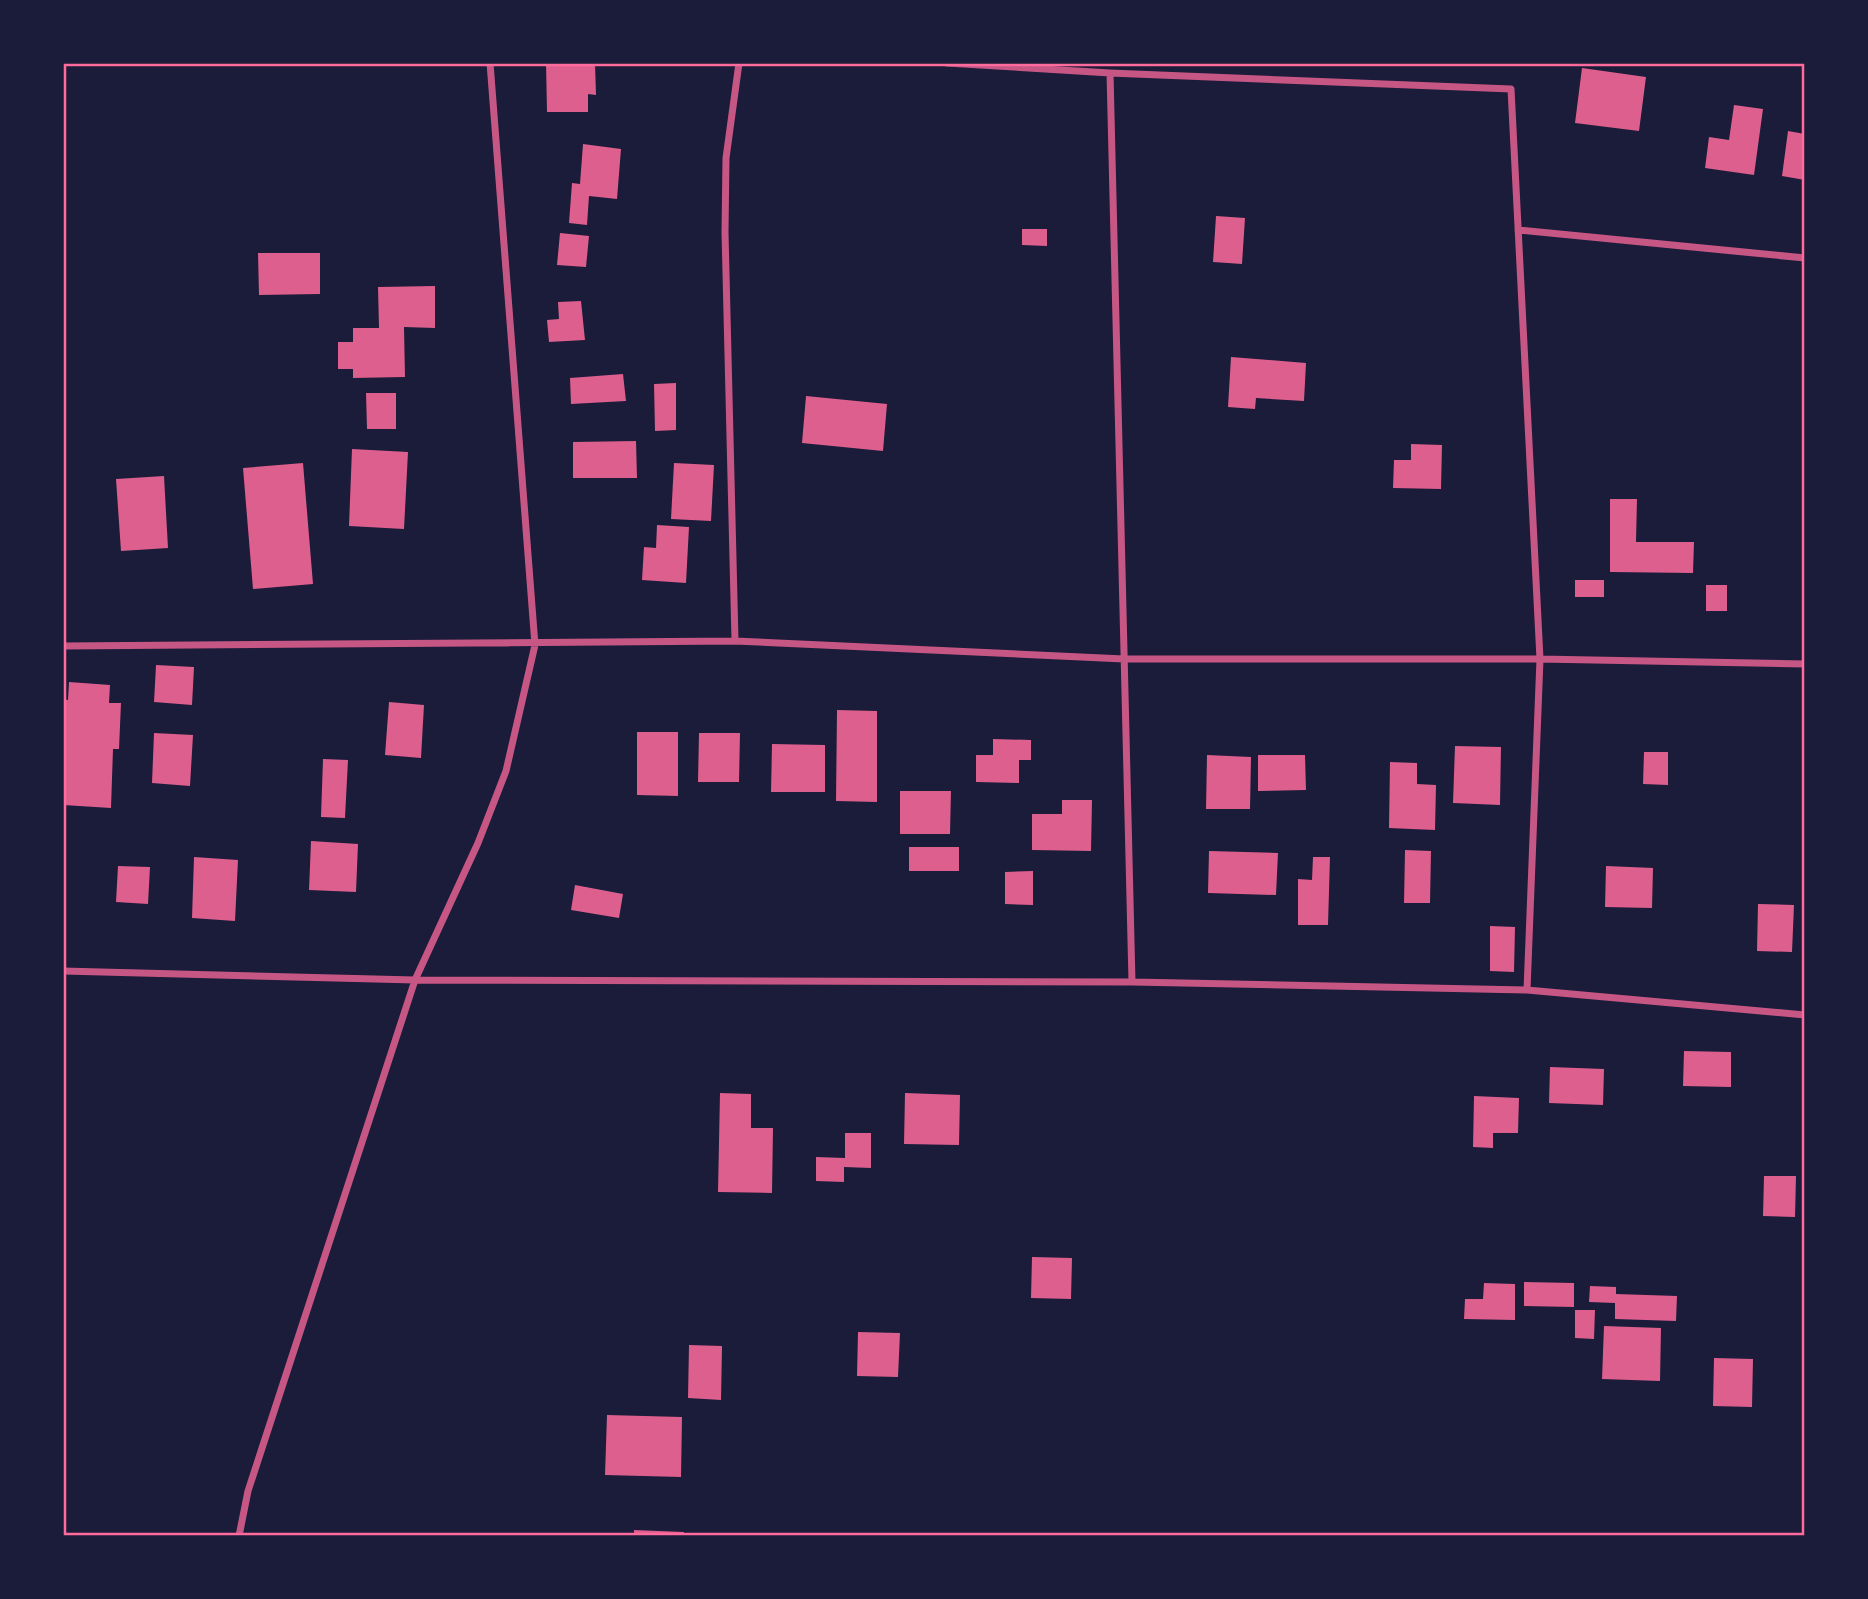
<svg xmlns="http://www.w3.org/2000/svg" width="1868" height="1599" viewBox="0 0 1868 1599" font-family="Montserrat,sans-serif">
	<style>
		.building { fill: #dd5f8e }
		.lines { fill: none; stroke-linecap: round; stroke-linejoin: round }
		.minor { stroke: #c65784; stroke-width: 7 }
		.neatline { fill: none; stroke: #ff6b9d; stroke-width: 2.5 }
	</style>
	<rect width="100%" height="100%" fill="#1b1b3a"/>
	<!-- building -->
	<path class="building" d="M 546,63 L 595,63 L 596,95 L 588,94 L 588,112 L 547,112 Z
		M 1582,68 L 1646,77 L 1639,131 L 1575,123 Z
		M 1734,105 L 1763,109 L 1754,175 L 1705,168 L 1709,137 L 1729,140 Z
		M 1788,131 L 1805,134 L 1805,180 L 1782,176 Z
		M 583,144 L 621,149 L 617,199 L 589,196 L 587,225 L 569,223 L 572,183 L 580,184 Z
		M 1216,216 L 1245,218 L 1242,264 L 1213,262 Z
		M 1022,229 L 1047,229 L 1047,246 L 1022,245 Z
		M 560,233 L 589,236 L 586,267 L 557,265 Z
		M 258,253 L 320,253 L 320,294 L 259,295 Z
		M 435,286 L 435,328 L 404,327 L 405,377 L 353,378 L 353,369 L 338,369 L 338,342 L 353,342 L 353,328 L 379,328 L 378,287 Z
		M 581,301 L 585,340 L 549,342 L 547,320 L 559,319 L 558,302 Z
		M 1231,357 L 1306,363 L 1304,401 L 1256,398 L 1255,409 L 1228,407 Z
		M 623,374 L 626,401 L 571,404 L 570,378 Z
		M 676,383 L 676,430 L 655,431 L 654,384 Z
		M 366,393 L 396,393 L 396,429 L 367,429 Z
		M 806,396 L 887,404 L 883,451 L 802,443 Z
		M 636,441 L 637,478 L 573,478 L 573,442 Z
		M 1411,444 L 1442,445 L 1441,489 L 1393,488 L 1394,460 L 1411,460 Z
		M 352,449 L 408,452 L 404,529 L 349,526 Z
		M 303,463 L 313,584 L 253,589 L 243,468 Z
		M 674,463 L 714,465 L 711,521 L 671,519 Z
		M 164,476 L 168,548 L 121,551 L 116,479 Z
		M 1610,499 L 1637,499 L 1636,542 L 1694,542 L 1693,573 L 1610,572 Z
		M 657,525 L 689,527 L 686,583 L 642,580 L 644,547 L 656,548 Z
		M 1575,580 L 1604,580 L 1604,597 L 1575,597 Z
		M 1706,585 L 1727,585 L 1727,611 L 1706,611 Z
		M 156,665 L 194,667 L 192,705 L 154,702 Z
		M 69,682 L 110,685 L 109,703 L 121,703 L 119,749 L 113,749 L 111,808 L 63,805 L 63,699 L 68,700 Z
		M 389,702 L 424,705 L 421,758 L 385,755 Z
		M 837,710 L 877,711 L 877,802 L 836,801 Z
		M 1802,730 L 1805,730 L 1805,763 L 1802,763 Z
		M 637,732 L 678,732 L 678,796 L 637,795 Z
		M 154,733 L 193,735 L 190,786 L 152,783 Z
		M 699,733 L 740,733 L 739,782 L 698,782 Z
		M 993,739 L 1031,740 L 1031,760 L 1019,760 L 1019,783 L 976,782 L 976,755 L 993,755 Z
		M 772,744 L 825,745 L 825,792 L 771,792 Z
		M 1455,746 L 1501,747 L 1500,805 L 1453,803 Z
		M 1644,752 L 1668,752 L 1668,785 L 1643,784 Z
		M 1207,755 L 1251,757 L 1250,809 L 1206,809 Z
		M 1258,755 L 1305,755 L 1306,790 L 1258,791 Z
		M 323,759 L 348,760 L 345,818 L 321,817 Z
		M 1390,762 L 1417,763 L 1417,784 L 1436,785 L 1435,830 L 1389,828 Z
		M 900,791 L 951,791 L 950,834 L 900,834 Z
		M 1062,800 L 1092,800 L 1091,851 L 1032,850 L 1032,814 L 1062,814 Z
		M 311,841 L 358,844 L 356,892 L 309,890 Z
		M 909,847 L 959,847 L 959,871 L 909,871 Z
		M 1405,850 L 1431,851 L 1430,903 L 1404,903 Z
		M 1209,851 L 1278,853 L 1276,895 L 1208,893 Z
		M 194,857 L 238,860 L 235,921 L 192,918 Z
		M 1313,857 L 1330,857 L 1328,925 L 1298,925 L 1298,879 L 1312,880 Z
		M 118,866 L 150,867 L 148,904 L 116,902 Z
		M 1606,866 L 1653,868 L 1652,908 L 1605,907 Z
		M 1033,871 L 1033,905 L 1005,904 L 1005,872 Z
		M 575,885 L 623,894 L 619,918 L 571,910 Z
		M 1758,904 L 1794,905 L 1792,952 L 1757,951 Z
		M 1490,926 L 1515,927 L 1514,972 L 1490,971 Z
		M 1684,1051 L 1731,1052 L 1731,1087 L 1683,1086 Z
		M 1550,1067 L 1604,1069 L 1603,1105 L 1549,1103 Z
		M 720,1093 L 751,1094 L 751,1128 L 773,1128 L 772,1193 L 718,1192 Z
		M 905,1093 L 960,1095 L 959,1145 L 904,1144 Z
		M 1474,1096 L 1519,1098 L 1518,1133 L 1493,1133 L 1493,1148 L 1473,1147 Z
		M 845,1133 L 871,1133 L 871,1168 L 844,1167 L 844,1182 L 816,1181 L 816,1157 L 845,1158 Z
		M 1764,1176 L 1796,1176 L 1795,1217 L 1763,1216 Z
		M 1032,1257 L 1072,1258 L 1071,1299 L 1031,1298 Z
		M 1524,1282 L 1574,1283 L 1574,1307 L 1524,1306 Z
		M 1484,1283 L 1515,1284 L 1515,1320 L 1464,1319 L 1465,1299 L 1483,1299 Z
		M 1590,1286 L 1616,1287 L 1616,1294 L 1677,1296 L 1676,1321 L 1615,1319 L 1615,1303 L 1589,1302 Z
		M 1575,1310 L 1595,1310 L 1594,1339 L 1575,1338 Z
		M 1604,1326 L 1661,1328 L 1660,1381 L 1602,1379 Z
		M 858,1332 L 900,1333 L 898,1377 L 857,1376 Z
		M 689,1345 L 722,1346 L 721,1400 L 688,1398 Z
		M 1714,1358 L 1753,1359 L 1752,1407 L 1713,1406 Z
		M 607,1415 L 682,1417 L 681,1477 L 605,1475 Z
		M 634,1530 L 684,1532 L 684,1536 L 634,1536 Z"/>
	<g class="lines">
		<!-- minor -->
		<path class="minor" d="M 947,63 L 1110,73 L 1511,89 L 1540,659 L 1527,990
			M 1110,73 L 1132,982
			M 1518,230 L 1805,258
			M 735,641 L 725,232 L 726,158 L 739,63
			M 63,646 L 735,641 L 1124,659 L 1540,659 L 1805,664
			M 63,971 L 415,980 L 1132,982 L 1527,990 L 1805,1015
			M 239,1536 L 248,1491 L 415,980 L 478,843 L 506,771 L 535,645 L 490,63"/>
	</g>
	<!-- border -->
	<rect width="1868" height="1599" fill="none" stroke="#1b1b3a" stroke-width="130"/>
	<rect x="65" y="65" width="1738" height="1469" class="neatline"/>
</svg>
